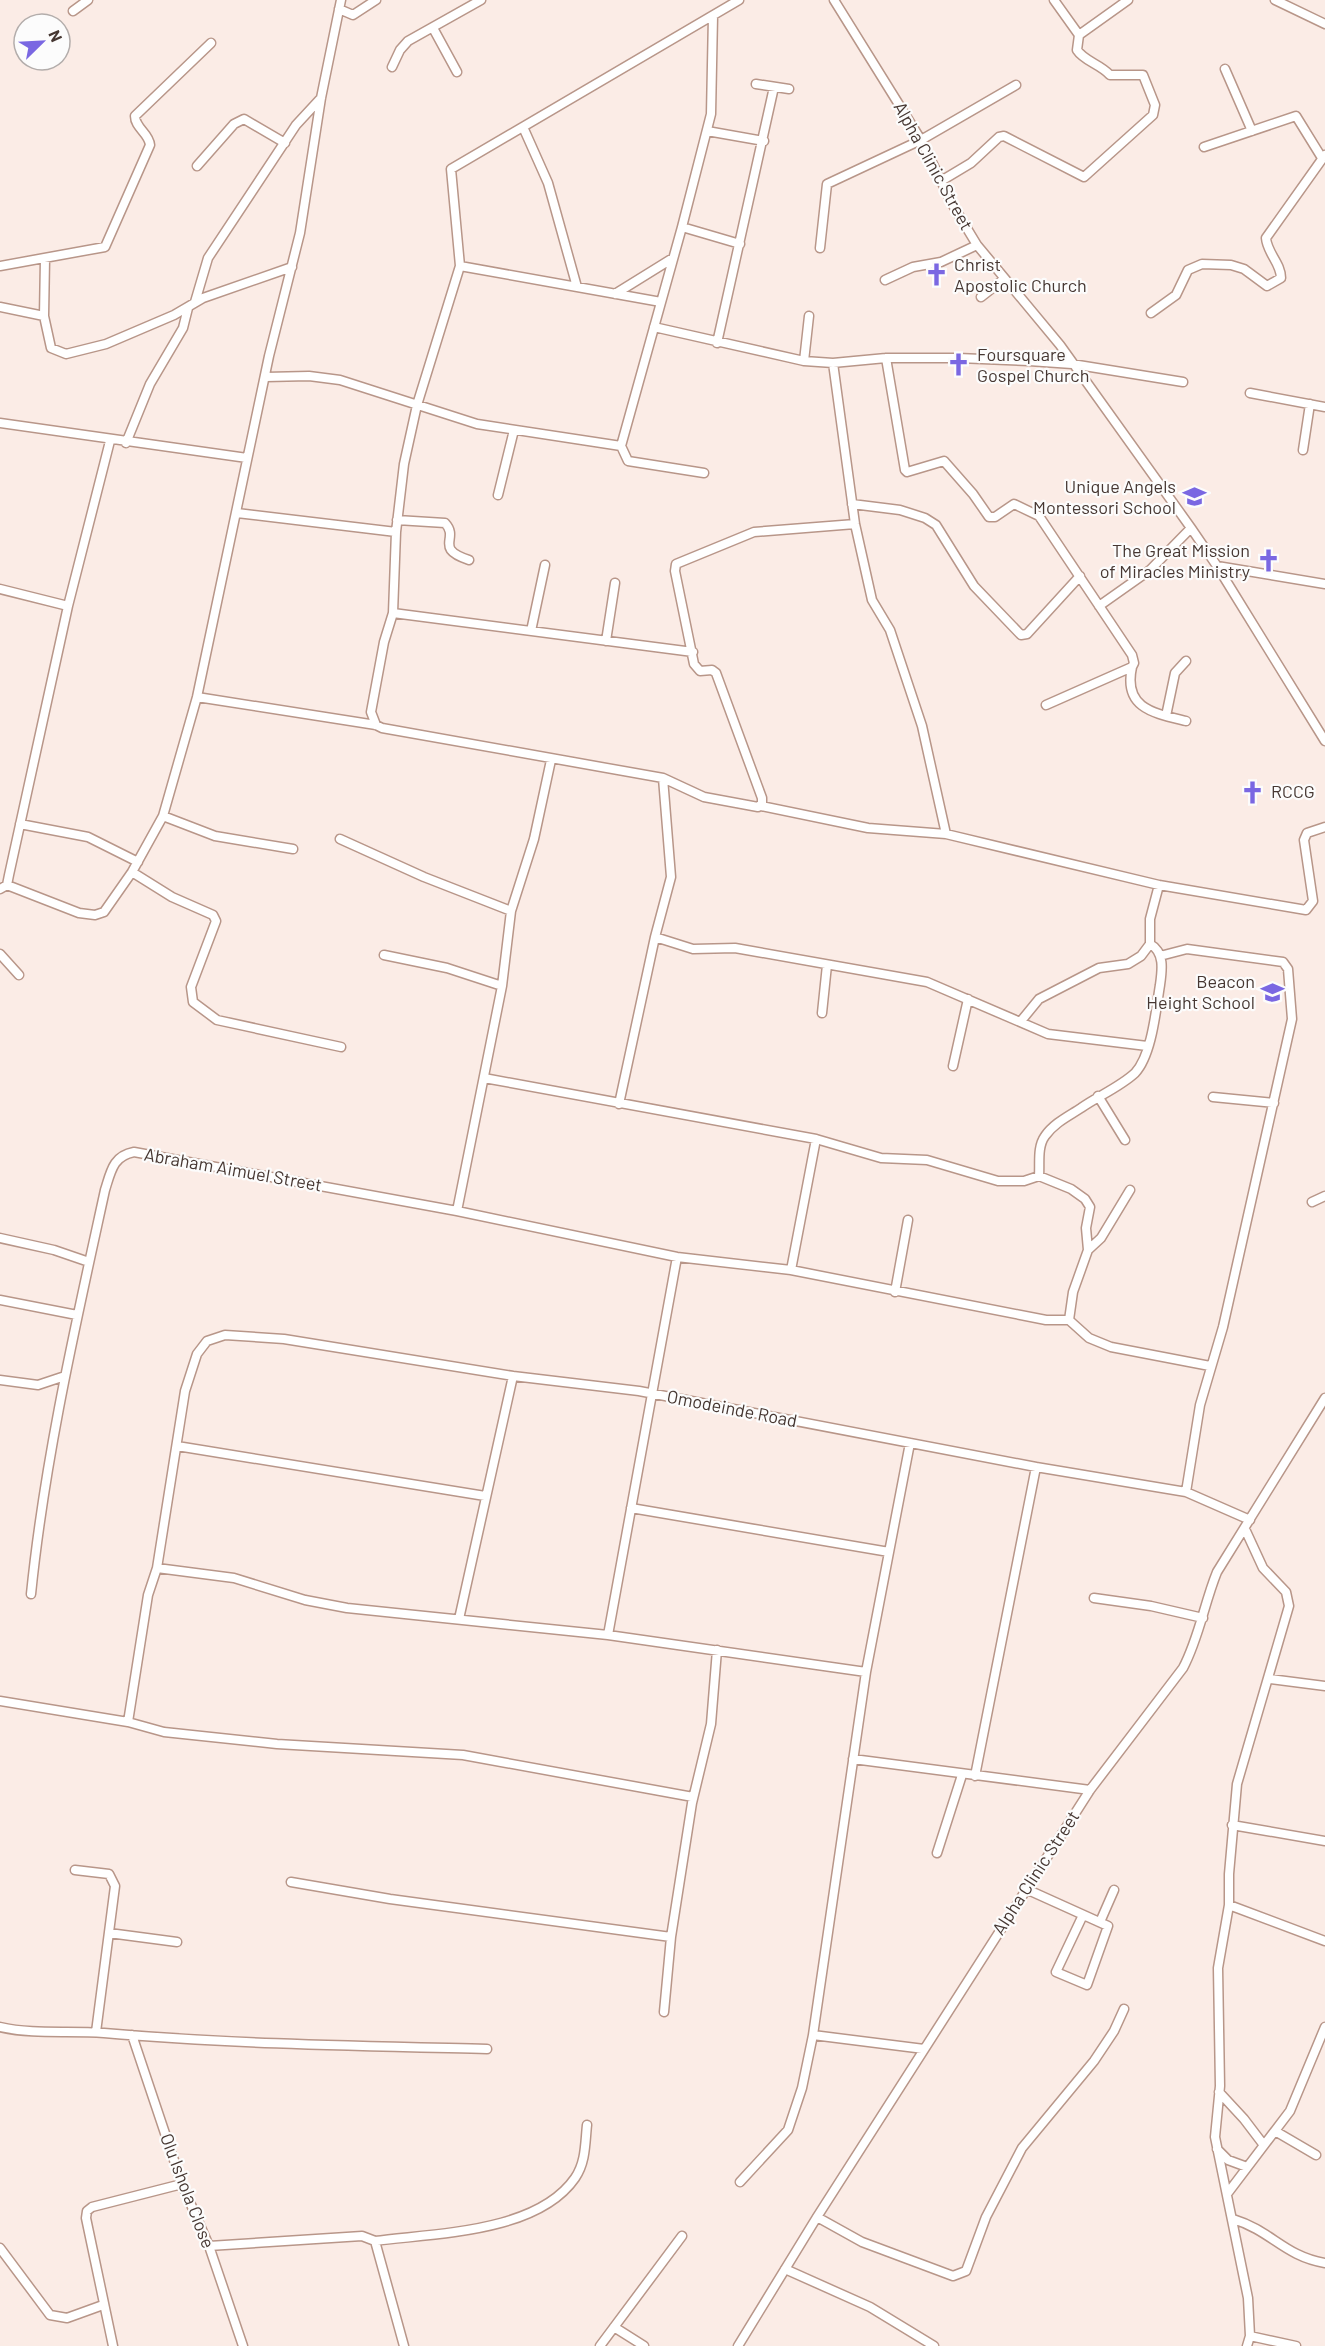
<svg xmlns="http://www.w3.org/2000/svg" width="1325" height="2346" viewBox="0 0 1325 2346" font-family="Barlow,sans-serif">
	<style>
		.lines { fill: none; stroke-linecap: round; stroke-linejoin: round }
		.street-casing { stroke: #b89689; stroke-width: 11 }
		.street { stroke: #fff; stroke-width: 8 }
		.labels { text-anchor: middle; stroke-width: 4.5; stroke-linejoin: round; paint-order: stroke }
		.street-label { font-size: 18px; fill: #463732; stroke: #fcfcfc }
		.poi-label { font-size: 18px; fill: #463732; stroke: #fcfcfc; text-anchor: start }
	</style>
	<rect width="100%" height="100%" fill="#fbece6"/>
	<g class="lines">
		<defs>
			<path id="street" d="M 834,0 L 921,140 L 954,207 L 977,245 L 1060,345 L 1191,528 L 1217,566 L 1325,741
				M 1054,0 L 1079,35
				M 1275,0 L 1325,24
				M 339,9 L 353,15 L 376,0
				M 73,11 L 88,0
				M 433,28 L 457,72
				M 392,67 L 400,50 L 408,41 L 481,0
				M 1225,69 L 1252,131
				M 756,84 L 789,89
				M 523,127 L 548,183 L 577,287
				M 707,131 L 764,141
				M 1204,147 L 1296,116 L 1322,158
				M 197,166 L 234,124 L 244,119 L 285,143
				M 941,181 L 971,163 L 999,137 L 1004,136 L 1084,177 L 1153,115 L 1155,105 L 1143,75 L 1110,75 C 1100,64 1084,61 1077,50 L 1079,35 L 1128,0
				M 682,227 L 740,244
				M 820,248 L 827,184 L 921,140 L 1016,85
				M 45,259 L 44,316 L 51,348 L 66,354 L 106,344 L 174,315 L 203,298 L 292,267
				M 0,266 L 105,247 L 150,145 C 149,133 135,128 135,116 L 211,43
				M 460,266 L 661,302
				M 885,280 L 913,267 L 941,262 L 977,245
				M 615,294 L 673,258
				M 981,297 L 1004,279
				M 195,302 L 208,258 L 296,125 L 321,98
				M 0,307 L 44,316
				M 1151,313 L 1176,295 L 1188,270 L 1202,264 L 1231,265 L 1244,269 L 1267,286 L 1281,278 C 1281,263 1267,253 1266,238 L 1325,155
				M 654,327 L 804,361 L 833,363 L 886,358 L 958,358 L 1029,361 L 1072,364 L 1183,382
				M 717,343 L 774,87
				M 886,358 L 905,470 L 907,472 L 944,461 L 973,494 L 989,517 L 995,517 L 1014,504 L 1039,516 L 1132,655 L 1134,663 L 1132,667 L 1046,705
				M 804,361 L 809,316
				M 833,363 L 855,524 L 872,600 L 890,630 L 922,726 L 946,834
				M 266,377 L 309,376 L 340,380 L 477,424 L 621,446
				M 1250,393 L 1325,407
				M 0,423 L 247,458
				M 126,443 L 150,384 L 183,328 L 188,308
				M 1303,450 L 1310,404
				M 704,473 L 628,461 L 621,446 L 682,227 L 711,114 L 713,16
				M 498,495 L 514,430
				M 852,504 L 900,510 L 925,518 L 936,525 L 974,586 L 1021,635 L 1027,634 L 1080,576
				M 237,513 L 396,532
				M 397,520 L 445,523 C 460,539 433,548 469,560
				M 1217,566 L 1325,584
				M 0,589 L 68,606
				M 1099,606 L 1150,570 L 1191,528
				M 393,613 L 693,652
				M 531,631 L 545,565
				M 606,641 L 615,583
				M 1132,667 C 1123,708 1153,713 1186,721
				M 197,697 L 376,725 L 382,728 L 663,778 L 704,797 L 758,807 L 762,803 L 762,798 L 716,673 L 712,670 L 700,671 L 694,664 L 675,571 L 676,564 L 754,532 L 855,524
				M 1166,716 L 1175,673 L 1186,661
				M 376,725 L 371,712 L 384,642 L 393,613 L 396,532 L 404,464 L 417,405 L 460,266 L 451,169 L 739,0
				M 663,778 L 671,877 L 655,937 L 693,949 L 735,948 L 927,982 L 1048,1034 L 1147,1046
				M 761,806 L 868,828 L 946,834 L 1159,885 L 1306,910 L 1313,901 L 1304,840 L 1307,833 L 1325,827
				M 163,816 L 215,836 L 293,849
				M 20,824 L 88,837 L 138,862
				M 340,839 L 424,877 L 511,911
				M 132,872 L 172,897 L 213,915 L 216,921 L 191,987 L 193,1002 L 217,1020 L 341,1047
				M 7,885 L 79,913 L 95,915 L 104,912 L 132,872 L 163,816 L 197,697 L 269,356 L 300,233 L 321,98 L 341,0
				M 0,889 L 7,885 L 9,875 L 68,606 L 110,441
				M 0,954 L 19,975
				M 384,955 L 447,968 L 502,986
				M 1160,956 L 1187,949 L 1283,962 L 1288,969 L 1292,1019 L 1223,1327 L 1200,1405 L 1186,1492
				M 822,1013 L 827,965
				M 1021,1021 L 1039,999 L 1099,968 L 1128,964 L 1141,956 L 1150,944 L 1150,919 L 1159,885
				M 953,1066 L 968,999
				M 484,1078 L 816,1139 L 881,1158 L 927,1160 L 998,1181 L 1024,1181 L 1039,1176 L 1071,1189 L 1085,1199 L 1090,1207 L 1086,1228 L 1088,1250 L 1073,1292 L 1069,1320
				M 1098,1096 L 1125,1140
				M 1213,1097 L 1274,1103
				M 619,1104 L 655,937
				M 1039,1176 C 1040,1163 1037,1147 1045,1136 C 1054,1123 1069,1116 1081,1108 C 1098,1096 1120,1087 1135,1073 C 1152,1055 1156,1009 1160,985 C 1162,971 1165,952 1150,944
				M 1312,1202 L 1325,1196
				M 457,1211 L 502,986 L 511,911 L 534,839 L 551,760
				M 0,1238 L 54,1250 L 89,1262
				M 1088,1250 L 1101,1238 L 1130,1190
				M 791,1270 L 816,1139
				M 895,1292 L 908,1220
				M 0,1300 L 77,1315
				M 0,1380 L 38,1385 L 65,1376
				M 177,1446 L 485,1496
				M 631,1508 L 889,1552
				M 1245,1529 L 1263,1568 L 1286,1592 L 1289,1606 L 1237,1784 L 1229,1874 L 1229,1905 L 1218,1968 L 1220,2086 L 1215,2137 L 1248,2298 L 1250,2336 L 1247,2346
				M 157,1568 L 234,1578 L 305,1600 L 347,1608 L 608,1635 L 866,1672
				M 31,1594 C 45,1457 76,1323 105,1190 C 111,1171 113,1156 134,1152 L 457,1211 L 677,1257 L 791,1270 L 1046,1320 L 1069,1320 L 1089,1338 L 1111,1347 L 1210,1366
				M 1094,1598 L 1151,1606 L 1203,1618
				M 459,1619 L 513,1376
				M 608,1635 L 677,1257
				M 1270,1679 L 1325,1686
				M 0,1701 L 128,1722
				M 853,1759 L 1090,1790
				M 975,1776 L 1036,1467
				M 693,1797 L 463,1755 L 277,1744 L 164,1732 L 128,1722 L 148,1595 L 157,1568 L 185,1391 L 197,1354 L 207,1341 L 225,1335 L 284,1339 L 513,1376 L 639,1391 L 1036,1467 L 1186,1492 L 1250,1520
				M 1232,1825 L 1325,1841
				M 937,1853 L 962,1775
				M 75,1870 L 109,1874 L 115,1886 L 96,2032
				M 291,1882 L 390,1899 L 671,1937
				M 1026,1889 L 1108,1926 L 1087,1985 L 1056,1972 L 1083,1915
				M 1229,1905 L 1325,1941
				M 1100,1922 L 1114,1890
				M 109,1933 L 177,1942
				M 664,2012 L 671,1937 L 692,1803 L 711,1724 L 717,1650
				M 0,2027 C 35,2035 69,2030 104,2033 C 231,2044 359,2046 487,2049
				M 132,2035 L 182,2184 L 209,2246 L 243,2346
				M 813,2035 L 924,2049
				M 1219,2092 L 1244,2119 L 1263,2144
				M 1275,2131 L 1316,2155
				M 1217,2149 L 1228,2160 L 1247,2167
				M 740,2182 L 788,2130 L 802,2088 L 813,2035 L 866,1672 L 910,1443
				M 1227,2194 L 1290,2111 L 1325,2027
				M 817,2217 L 862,2242 L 953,2276 L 966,2271 L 986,2217 L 1022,2148 L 1094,2061 L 1114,2031 L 1124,2009
				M 1233,2219 C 1272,2231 1284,2256 1325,2263
				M 375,2241 L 404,2346
				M 209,2246 L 362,2236 L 375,2241 C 435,2233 537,2233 575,2178 C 586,2162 585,2143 587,2125
				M 0,2248 L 50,2315 L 67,2318 L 103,2305
				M 785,2269 L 870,2307 L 934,2346
				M 614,2327 L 644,2346
				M 1250,2336 L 1296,2346
				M 113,2346 L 86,2218 L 87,2211 L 92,2207 L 182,2184
				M 600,2346 L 682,2236
				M 738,2346 L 817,2217 L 1090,1790 L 1183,1668 C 1199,1638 1204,1604 1217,1572 L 1325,1398"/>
		</defs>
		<!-- street casing -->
		<use href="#street" class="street-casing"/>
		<!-- street -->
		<use href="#street" class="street"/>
	</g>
	<!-- icons -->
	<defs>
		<symbol id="church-bare" viewBox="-9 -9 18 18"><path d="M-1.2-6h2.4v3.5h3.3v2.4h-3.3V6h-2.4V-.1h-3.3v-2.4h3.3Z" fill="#7a67e2" stroke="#fcfcfc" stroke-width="2.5" paint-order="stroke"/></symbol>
		<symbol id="school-bare" viewBox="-9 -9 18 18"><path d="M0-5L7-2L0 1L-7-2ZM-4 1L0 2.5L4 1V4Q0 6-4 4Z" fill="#7a67e2" stroke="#fcfcfc" stroke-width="2.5" paint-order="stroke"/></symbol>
	</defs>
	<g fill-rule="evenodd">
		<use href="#church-bare" x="920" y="258" width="33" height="33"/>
		<use href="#church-bare" x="942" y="348" width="33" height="33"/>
		<use href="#school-bare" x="1178" y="480" width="33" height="33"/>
		<use href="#church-bare" x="1252" y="544" width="33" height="33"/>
		<use href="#church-bare" x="1236" y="776" width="33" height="33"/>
		<use href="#school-bare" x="1256" y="976" width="33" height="33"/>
	</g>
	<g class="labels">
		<!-- street labels -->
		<g class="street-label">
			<text transform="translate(933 166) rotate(61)" y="6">Alpha Clinic Street</text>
			<text transform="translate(233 1170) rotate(10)" y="6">Abraham Aimuel Street</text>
			<text transform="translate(732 1409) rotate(11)" y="6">Omodeinde Road</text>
			<text transform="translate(1036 1873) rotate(-57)" y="6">Alpha Clinic Street</text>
			<text transform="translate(187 2191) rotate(69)" y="6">Olu Ishola Close</text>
		</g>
		<!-- poi labels -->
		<g class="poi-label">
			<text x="954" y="271">Christ<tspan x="954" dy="21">Apostolic Church</tspan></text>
			<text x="977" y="361">Foursquare<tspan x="977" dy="21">Gospel Church</tspan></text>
			<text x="1176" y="493" text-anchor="end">Unique Angels<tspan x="1176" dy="21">Montessori School</tspan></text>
			<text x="1250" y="557" text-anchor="end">The Great Mission<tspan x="1250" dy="21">of Miracles Ministry</tspan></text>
			<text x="1271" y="798">RCCG</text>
			<text x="1255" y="988" text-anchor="end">Beacon<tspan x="1255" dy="21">Height School</tspan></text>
		</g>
	</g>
	<!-- north arrow -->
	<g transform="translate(42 42) rotate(66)"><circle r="28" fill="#fcfcfc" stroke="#b3adab" stroke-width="1.5"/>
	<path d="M0-4.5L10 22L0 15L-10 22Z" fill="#7a67e2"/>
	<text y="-9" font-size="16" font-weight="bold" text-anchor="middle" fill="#463732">N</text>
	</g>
</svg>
